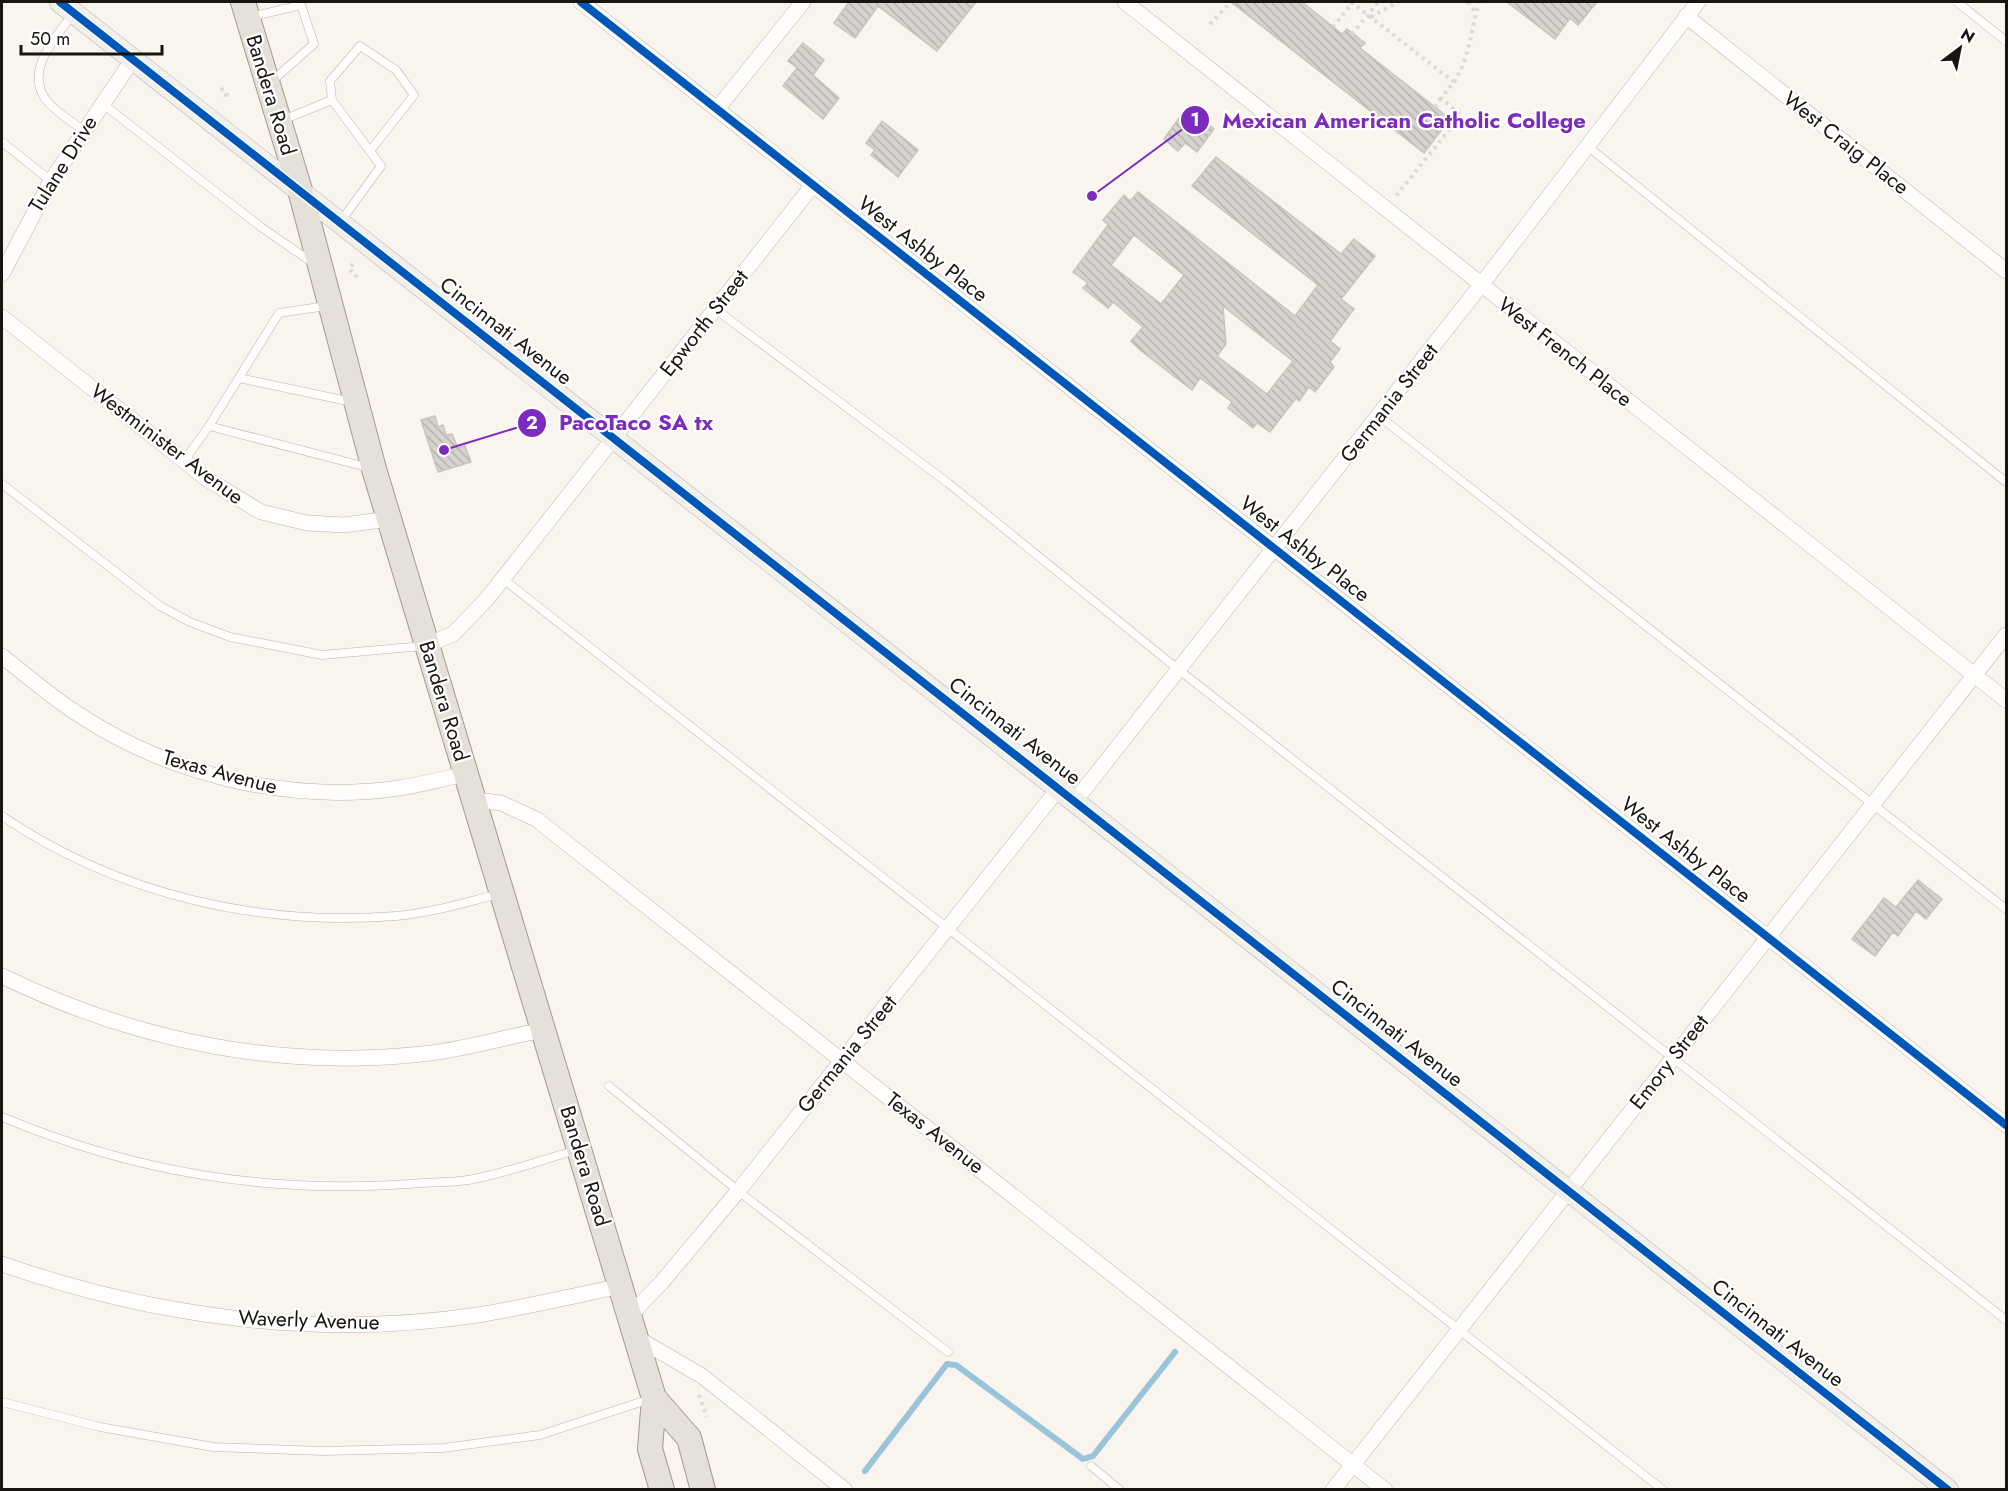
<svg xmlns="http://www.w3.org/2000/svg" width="2008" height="1491" viewBox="0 0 2008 1491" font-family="Jost,sans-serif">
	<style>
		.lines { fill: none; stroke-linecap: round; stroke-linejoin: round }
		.stream { stroke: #99c4d9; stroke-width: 6 }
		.building { fill: url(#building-back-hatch); stroke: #c8c4be; stroke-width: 1.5; fill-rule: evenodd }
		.lane-casing { stroke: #b9b5af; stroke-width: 9 }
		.street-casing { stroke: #b9b5af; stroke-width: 16 }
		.secondary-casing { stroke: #b9b5af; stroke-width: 22 }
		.primary-casing { stroke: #a39a8c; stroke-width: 26 }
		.path { stroke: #dbdad8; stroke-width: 4; stroke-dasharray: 3 4.5; stroke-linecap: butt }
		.lane { stroke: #fefdfc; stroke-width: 8 }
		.street { stroke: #fefdfc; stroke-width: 15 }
		.secondary { stroke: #f1efeb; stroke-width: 21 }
		.primary { stroke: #e5e0d9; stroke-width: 24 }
		.cycleway-casing { stroke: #fff; stroke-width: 11 }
		.cycleway { stroke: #0057b8; stroke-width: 8 }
		.labels { text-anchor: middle; stroke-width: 4.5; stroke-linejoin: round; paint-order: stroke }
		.street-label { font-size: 21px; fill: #181511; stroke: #fff }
		.leader { fill: none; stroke: #7b2cbf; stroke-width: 2 }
		.callout-dot { fill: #7b2cbf; stroke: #fff; stroke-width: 2 }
		.mark-label { font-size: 18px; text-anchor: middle; font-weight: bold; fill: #fff }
		.callout-label { font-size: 22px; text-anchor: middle; font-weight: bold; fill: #7b2cbf; stroke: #fff; stroke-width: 4.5; stroke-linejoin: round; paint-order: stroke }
	</style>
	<defs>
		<pattern id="building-back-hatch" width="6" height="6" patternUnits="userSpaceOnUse" patternTransform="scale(1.5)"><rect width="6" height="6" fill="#d6d2cd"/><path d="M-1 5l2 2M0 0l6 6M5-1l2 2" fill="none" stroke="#b7b3af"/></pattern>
	</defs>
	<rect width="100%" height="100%" fill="#f9f4ed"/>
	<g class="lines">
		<!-- stream -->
		<path class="stream" d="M 865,1471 L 947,1364 L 956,1365 L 1083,1459 L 1093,1456 L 1175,1352"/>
	</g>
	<!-- building -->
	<path class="building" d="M 849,2 L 976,2 L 937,51 L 878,6 L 855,38 L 834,23 Z
		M 1231,2 L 1302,2 L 1342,34 L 1347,29 L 1365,43 L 1360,48 L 1450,119 L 1424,153 Z
		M 1507,2 L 1597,2 L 1578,25 L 1570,18 L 1555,39 Z
		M 803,43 L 824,60 L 813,75 L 839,98 L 823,119 L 783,86 L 797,68 L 788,61 Z
		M 1187,107 L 1214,129 L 1197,152 L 1185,143 L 1178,151 L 1164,139 Z
		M 882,121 L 918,150 L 898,177 L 871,155 L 875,150 L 866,143 Z
		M 1216,157 L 1341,254 L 1354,239 L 1375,256 L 1341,299 L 1354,309 L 1330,341 L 1340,349 L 1330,362 L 1334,367 L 1315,392 L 1309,387 L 1299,401 L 1296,398 L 1270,432 L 1257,423 L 1253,428 L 1228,408 L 1232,402 L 1200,378 L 1192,390 L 1140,350 L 1131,341 L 1143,327 L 1113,302 L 1108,308 L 1083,288 L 1088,283 L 1073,272 L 1108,225 L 1103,220 L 1124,195 L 1130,201 L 1138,192 L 1295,316 L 1318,285 L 1192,186 ZM 1134,235 L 1184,275 L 1161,304 L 1111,265 ZM 1223,306 L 1293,361 L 1267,394 L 1217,356 L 1226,344 Z
		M 435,416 L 438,427 L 443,425 L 446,435 L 452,434 L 458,448 L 465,446 L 471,462 L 438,472 L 421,420 Z
		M 1918,880 L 1942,899 L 1926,919 L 1916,911 L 1898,936 L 1893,932 L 1875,956 L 1852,939 L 1884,898 L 1896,907 Z"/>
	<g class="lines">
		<defs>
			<path id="lane" d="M 1957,2 L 2006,41
				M 73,14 C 56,37 23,71 47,101 C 56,112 71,121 83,130
				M 250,17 L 301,5 L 314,44 L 272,81
				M 332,100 L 330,81 L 360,46 L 396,70 L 414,95 L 370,151
				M 103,104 L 261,227 L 313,263
				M 283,120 L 332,100 L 381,166 L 341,221
				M 2,142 L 51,181
				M 1587,146 L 2006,482
				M 715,309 L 948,483 L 1179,670 L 2006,1320
				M 239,378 L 352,402
				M 1379,416 L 2006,909
				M 209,426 L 370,468
				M 184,461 L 209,426 L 279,313 L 326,306
				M 2,484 L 160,606 L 190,622 L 230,637 L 322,655 L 423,646
				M 503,579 L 1663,1490
				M 2,816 C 117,894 258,927 396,916 C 431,913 466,902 499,894
				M 609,1086 L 747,1198 L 948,1352
				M 2,1117 C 134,1172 266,1194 409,1184 C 428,1182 449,1183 468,1180 C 504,1174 541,1160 577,1150
				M 2,1402 L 100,1427 L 213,1447 L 323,1451 L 443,1448 L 540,1435 L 650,1399
				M 1091,1466 L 1120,1490"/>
			<path id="street" d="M 581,2 L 2006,1125
				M 1125,2 L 2006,700
				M 1686,16 L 2006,271
				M 717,109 L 803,2
				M 2,274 L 51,181 L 133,59
				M 2,317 L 207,479 L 261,512 L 307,523 L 344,525 L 389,519
				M 427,645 L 453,634 L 486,600 L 813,185
				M 2,656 C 27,676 51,697 78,714 C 170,775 290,804 399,788 C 421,785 444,778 466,774
				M 474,800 L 501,803 L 536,819 L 1385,1490
				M 1075,801 L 1481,285 L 1698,2
				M 2,976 C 135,1041 282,1071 431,1053 C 469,1048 506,1037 543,1030
				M 2,1264 C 154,1317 317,1339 478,1315 C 526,1307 573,1296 621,1286
				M 630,1315 L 662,1282 L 739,1190 L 1059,788
				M 637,1338 L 702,1376 L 845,1490
				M 1333,1490 L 2006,635"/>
			<path id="secondary" d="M 60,2 L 1948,1490"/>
			<path id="primary" d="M 243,2 L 300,190 L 374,469 L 654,1398 L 650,1449 L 662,1490
				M 654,1398 L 689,1438 L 703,1490"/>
		</defs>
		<!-- lane casing -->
		<use href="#lane" class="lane-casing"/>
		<!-- street casing -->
		<use href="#street" class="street-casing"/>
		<!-- secondary casing -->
		<use href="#secondary" class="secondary-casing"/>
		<!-- primary casing -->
		<use href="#primary" class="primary-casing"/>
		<!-- path -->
		<path class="path" d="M 1351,2 L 1454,82 L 1441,98 L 1461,115 L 1396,196
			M 1468,2 L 1476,13
			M 1371,17 L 1398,2
			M 1210,24 L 1231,2
			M 1333,27 L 1353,2
			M 1352,34 L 1378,2
			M 1454,82 C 1470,57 1471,30 1479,2
			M 221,88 L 226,94 L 225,100
			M 226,94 L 231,97
			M 1435,107 L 1441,98
			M 353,264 L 349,269 L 360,280
			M 699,1395 L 707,1417"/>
		<!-- lane -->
		<use href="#lane" class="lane"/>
		<!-- street -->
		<use href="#street" class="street"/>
		<!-- secondary -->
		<use href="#secondary" class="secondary"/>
		<!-- primary -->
		<use href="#primary" class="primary"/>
		<defs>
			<path id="cycleway" d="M 60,2 L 1948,1490
				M 581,2 L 2006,1125"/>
		</defs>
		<!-- cycleway casing -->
		<use href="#cycleway" class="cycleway-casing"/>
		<!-- cycleway -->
		<use href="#cycleway" class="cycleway"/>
	</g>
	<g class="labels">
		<!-- street labels -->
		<g class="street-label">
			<text transform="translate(271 95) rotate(73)" y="7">Bandera Road</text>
			<text transform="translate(1846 143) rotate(38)" y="7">West Craig Place</text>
			<text transform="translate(63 164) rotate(-58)" y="7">Tulane Drive</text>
			<text transform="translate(923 249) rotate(38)" y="7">West Ashby Place</text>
			<text transform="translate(704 323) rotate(-52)" y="7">Epworth Street</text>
			<text transform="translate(506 331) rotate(38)" y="7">Cincinnati Avenue</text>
			<text transform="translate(1565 352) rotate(38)" y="7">West French Place</text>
			<text transform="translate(1389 403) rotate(-52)" y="7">Germania Street</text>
			<text transform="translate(167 444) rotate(37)" y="7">Westminister Avenue</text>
			<text transform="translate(1305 549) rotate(38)" y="7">West Ashby Place</text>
			<text transform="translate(444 701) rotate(73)" y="7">Bandera Road</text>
			<text transform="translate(1015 731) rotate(38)" y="7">Cincinnati Avenue</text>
			<text transform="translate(220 772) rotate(15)" y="7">Texas Avenue</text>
			<text transform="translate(1686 850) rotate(38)" y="7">West Ashby Place</text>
			<text transform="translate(1397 1033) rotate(38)" y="7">Cincinnati Avenue</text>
			<text transform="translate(847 1054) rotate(-51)" y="7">Germania Street</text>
			<text transform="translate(1669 1062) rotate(-52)" y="7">Emory Street</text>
			<text transform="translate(935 1133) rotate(38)" y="7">Texas Avenue</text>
			<text transform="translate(585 1166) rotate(73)" y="7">Bandera Road</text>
			<text transform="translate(309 1320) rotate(2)" y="7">Waverly Avenue</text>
			<text transform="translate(1778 1333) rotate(38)" y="7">Cincinnati Avenue</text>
		</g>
	</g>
	<!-- callouts -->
	<path class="leader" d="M1092 196L1195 120M444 450L532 423"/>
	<g class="callout-dot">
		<circle cx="1092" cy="196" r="6"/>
		<circle cx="444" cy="450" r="6"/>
		<circle cx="1195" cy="120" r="15"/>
		<circle cx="532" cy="423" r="15"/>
	</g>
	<g class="mark-label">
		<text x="1195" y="126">1</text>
		<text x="532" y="429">2</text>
	</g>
	<g class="callout-label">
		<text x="1404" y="128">Mexican American Catholic College</text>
		<text x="636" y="430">PacoTaco SA tx</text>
	</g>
	<!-- border -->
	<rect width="2008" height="1491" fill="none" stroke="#181511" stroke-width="6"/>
	<!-- north arrow -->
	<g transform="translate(1960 48) rotate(32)" stroke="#ffffff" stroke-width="4.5" paint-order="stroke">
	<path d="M0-4.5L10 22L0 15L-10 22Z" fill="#181511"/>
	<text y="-9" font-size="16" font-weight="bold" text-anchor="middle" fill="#181511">N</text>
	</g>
	<!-- scale -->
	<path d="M21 45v9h141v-9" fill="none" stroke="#181511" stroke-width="3"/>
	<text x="30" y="45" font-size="18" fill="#181511" stroke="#ffffff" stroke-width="4.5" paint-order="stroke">50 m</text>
</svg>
